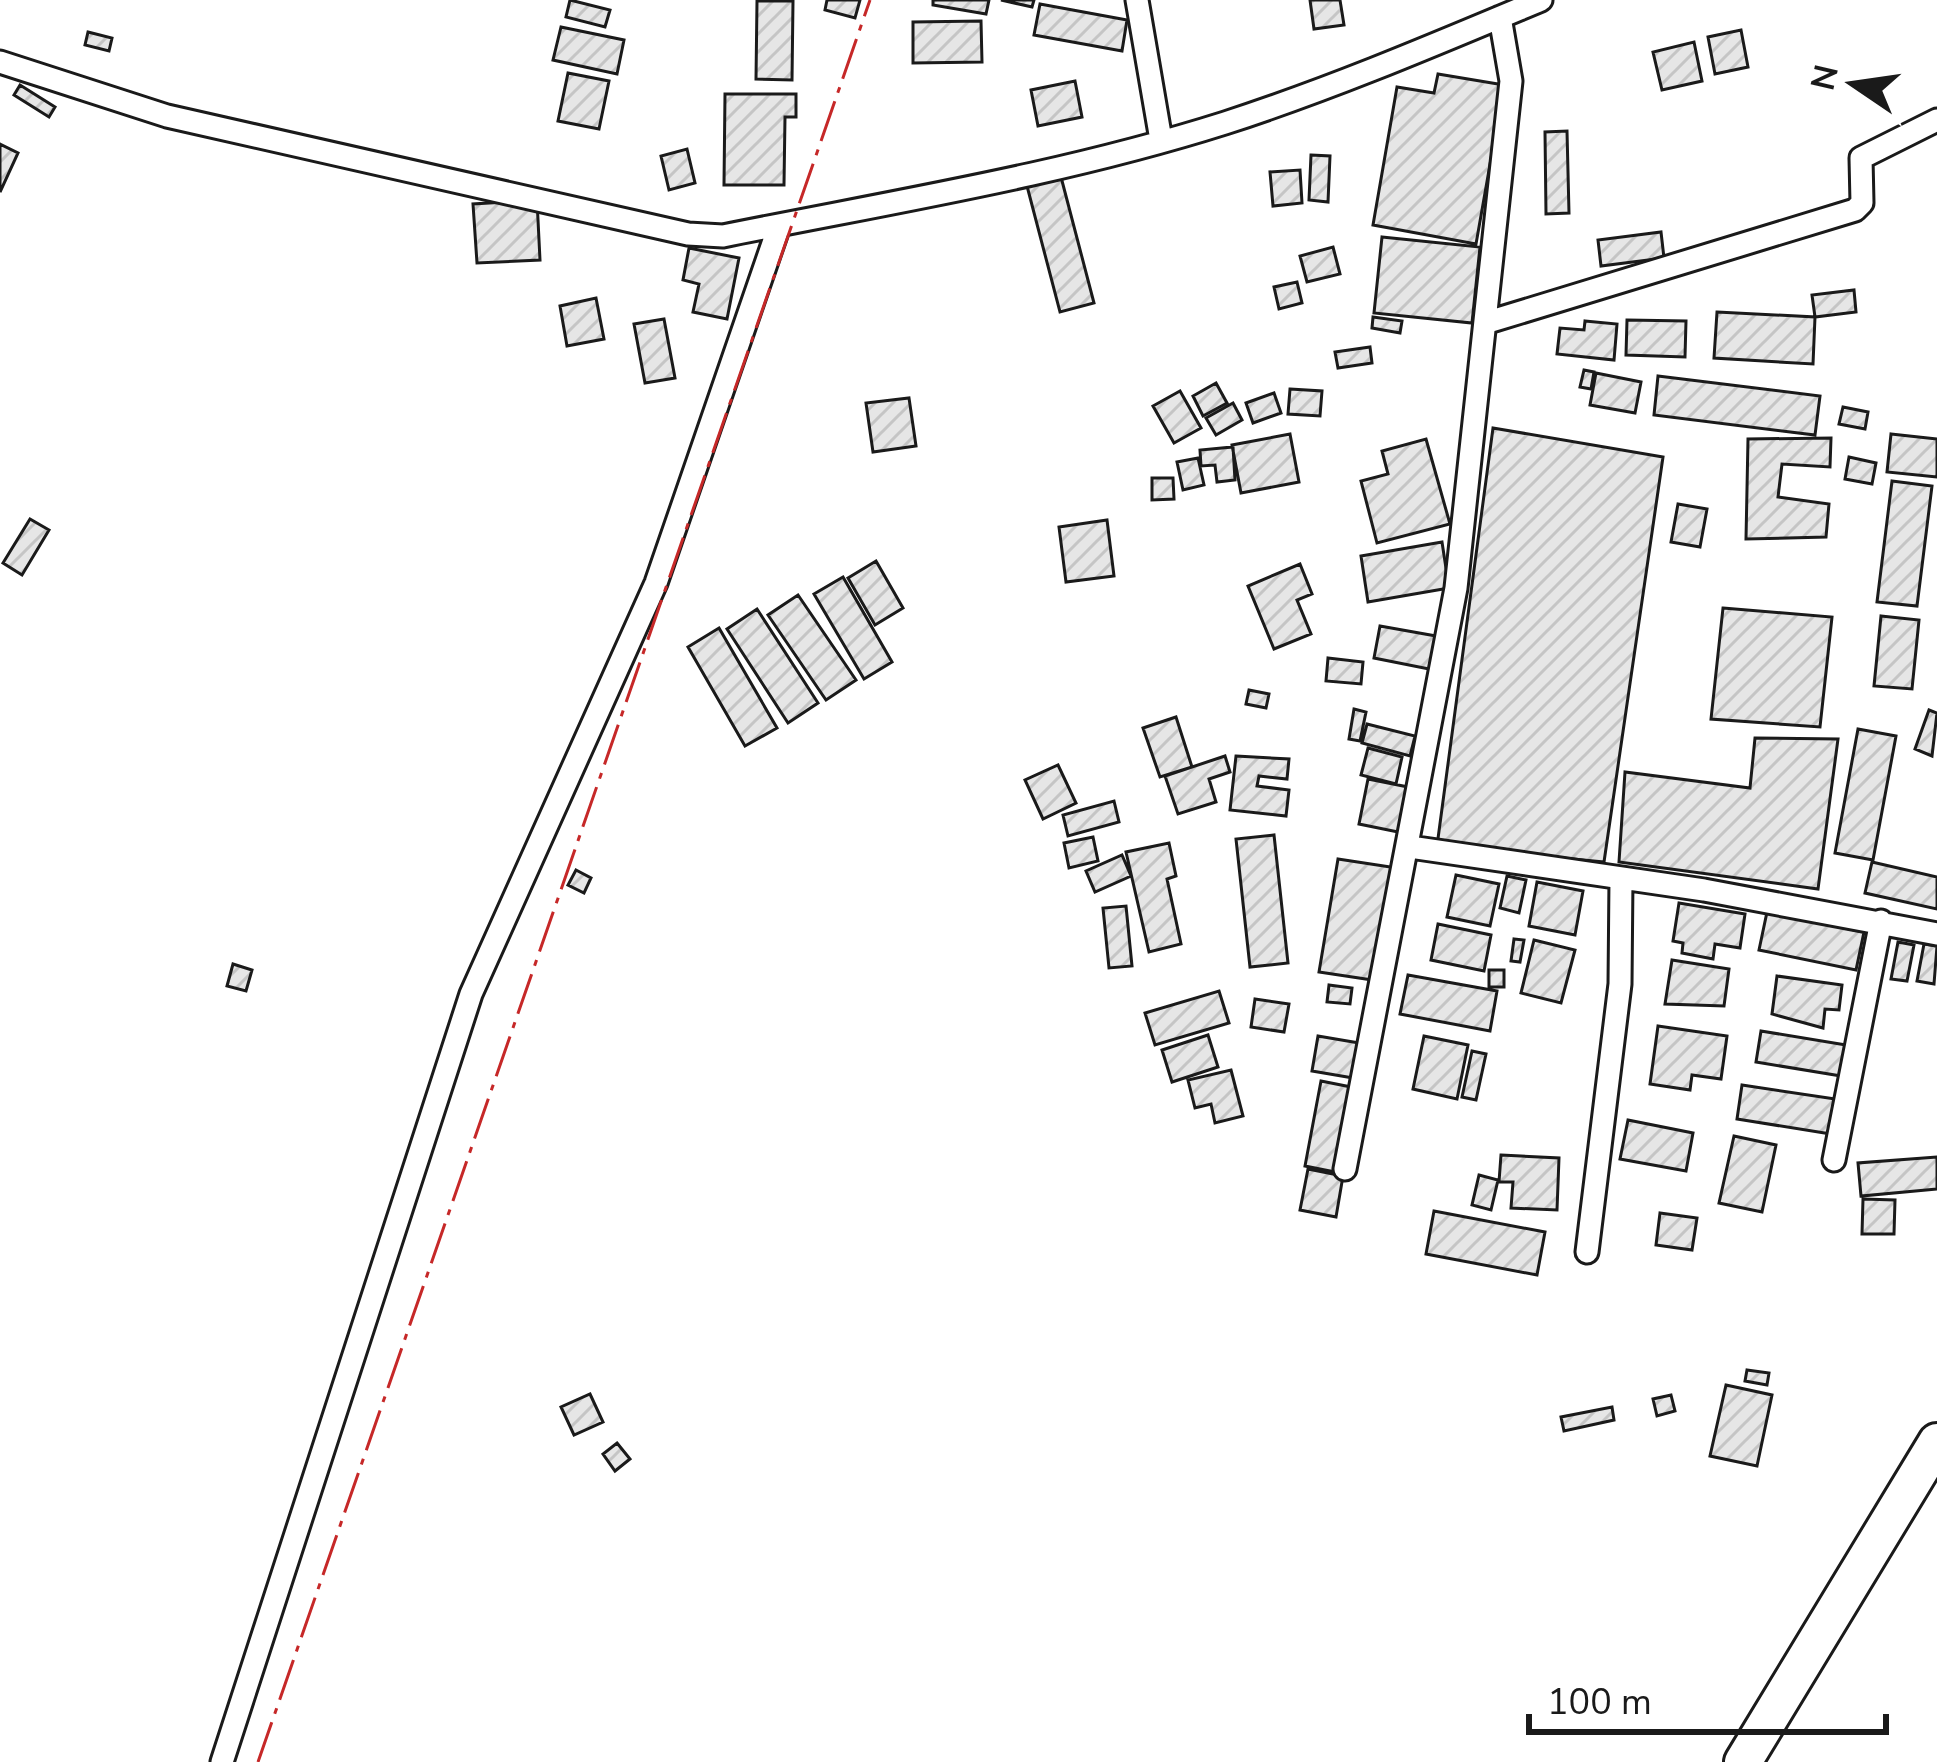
<svg xmlns="http://www.w3.org/2000/svg" width="1937" height="1762" viewBox="0 0 1937 1762" font-family="'Nunito Sans',sans-serif">
	<style>
		.building { fill: url(#building-hatch); stroke: #1a1a1a; stroke-width: 3 }
		.lines { fill: none; stroke-linecap: round; stroke-linejoin: round }
		.minor-casing { stroke: #1a1a1a; stroke-width: 27 }
		.trunk-casing { stroke: #1a1a1a; stroke-width: 42 }
		.minor { stroke: #fff; stroke-width: 21 }
		.trunk { stroke: #fff; stroke-width: 36 }
		.power { stroke: #c62828; stroke-width: 3; stroke-dasharray: 42 9 6 9; stroke-linecap: butt }
	</style>
	<defs>
		<pattern id="building-hatch" width="6" height="6" patternUnits="userSpaceOnUse" patternTransform="scale(3)"><rect width="6" height="6" fill="#e6e6e6"/><path d="M-1 1l2-2M0 6l6-6M5 7l2-2" fill="none" stroke="#c5c5c5"/></pattern>
	</defs>
	<rect width="100%" height="100%" fill="#fff"/>
	<!-- building -->
	<path class="building" d="M 570,0 L 610,10 L 605,27 L 566,17 Z
		M 827,0 L 860,0 L 855,18 L 825,10 Z
		M 933,0 L 989,0 L 986,14 L 933,5 Z
		M 1001,0 L 1034,0 L 1032,7 Z
		M 1310,0 L 1340,0 L 1344,25 L 1314,29 Z
		M 757,1 L 793,1 L 792,80 L 756,79 Z
		M 1040,4 L 1127,20 L 1122,51 L 1034,35 Z
		M 981,21 L 982,62 L 913,63 L 913,22 Z
		M 561,27 L 624,40 L 617,74 L 553,60 Z
		M 1741,30 L 1748,67 L 1715,74 L 1708,37 Z
		M 88,32 L 112,38 L 109,51 L 85,45 Z
		M 1694,42 L 1702,81 L 1662,90 L 1653,52 Z
		M 568,73 L 609,81 L 599,129 L 558,121 Z
		M 1438,74 L 1504,85 L 1476,244 L 1373,225 L 1397,87 L 1434,93 Z
		M 1075,81 L 1082,117 L 1038,126 L 1031,90 Z
		M 20,85 L 55,107 L 49,117 L 14,95 Z
		M 725,94 L 796,94 L 796,117 L 785,117 L 784,185 L 724,185 Z
		M 1567,131 L 1569,213 L 1546,214 L 1545,132 Z
		M 0,144 L 18,153 L 0,192 Z
		M 687,149 L 695,183 L 669,190 L 661,156 Z
		M 1311,155 L 1330,156 L 1328,202 L 1309,200 Z
		M 1300,170 L 1302,203 L 1273,206 L 1270,172 Z
		M 1061,177 L 1094,303 L 1060,312 L 1027,186 Z
		M 537,200 L 540,260 L 477,263 L 473,204 Z
		M 1661,232 L 1664,258 L 1601,266 L 1598,240 Z
		M 1382,237 L 1480,247 L 1472,323 L 1374,313 Z
		M 1333,247 L 1340,274 L 1307,282 L 1300,256 Z
		M 689,248 L 739,258 L 727,319 L 693,312 L 699,284 L 683,280 Z
		M 1297,282 L 1302,303 L 1279,309 L 1274,287 Z
		M 1854,290 L 1856,312 L 1815,317 L 1812,295 Z
		M 596,298 L 604,339 L 567,346 L 560,306 Z
		M 1717,312 L 1815,317 L 1813,364 L 1714,358 Z
		M 1373,317 L 1402,321 L 1400,333 L 1372,328 Z
		M 664,319 L 675,378 L 645,383 L 634,324 Z
		M 1627,320 L 1686,321 L 1685,357 L 1626,355 Z
		M 1585,321 L 1617,324 L 1614,360 L 1557,354 L 1560,328 L 1584,330 Z
		M 1370,347 L 1372,363 L 1338,368 L 1335,352 Z
		M 1584,370 L 1594,372 L 1591,389 L 1580,387 Z
		M 1596,373 L 1641,382 L 1635,413 L 1590,405 Z
		M 1658,376 L 1820,396 L 1815,435 L 1654,415 Z
		M 1216,383 L 1227,403 L 1203,416 L 1193,396 Z
		M 1290,389 L 1322,391 L 1320,416 L 1288,414 Z
		M 1180,391 L 1201,428 L 1174,443 L 1153,406 Z
		M 1274,393 L 1281,413 L 1253,423 L 1246,403 Z
		M 909,398 L 916,446 L 873,452 L 866,403 Z
		M 1233,403 L 1242,420 L 1216,435 L 1206,418 Z
		M 1843,407 L 1868,412 L 1865,429 L 1839,424 Z
		M 1493,428 L 1663,457 L 1604,862 L 1437,846 Z
		M 1290,434 L 1299,482 L 1241,493 L 1232,445 Z
		M 1891,434 L 1937,439 L 1937,477 L 1887,472 Z
		M 1831,438 L 1830,467 L 1782,464 L 1778,497 L 1829,504 L 1826,537 L 1746,539 L 1748,439 Z
		M 1426,439 L 1450,524 L 1377,543 L 1361,481 L 1388,474 L 1382,451 Z
		M 1233,447 L 1235,480 L 1217,482 L 1215,465 L 1201,466 L 1200,450 Z
		M 1849,457 L 1876,463 L 1872,484 L 1845,479 Z
		M 1198,458 L 1204,485 L 1183,490 L 1177,462 Z
		M 1152,478 L 1173,478 L 1174,499 L 1152,500 Z
		M 1892,481 L 1932,486 L 1917,606 L 1877,602 Z
		M 1678,504 L 1707,509 L 1700,547 L 1671,542 Z
		M 30,519 L 49,530 L 22,575 L 3,563 Z
		M 1107,520 L 1114,576 L 1066,582 L 1059,527 Z
		M 1442,542 L 1449,588 L 1368,602 L 1361,556 Z
		M 876,561 L 903,608 L 875,625 L 848,578 Z
		M 1300,564 L 1312,594 L 1297,600 L 1311,634 L 1274,649 L 1248,586 Z
		M 843,577 L 892,662 L 864,679 L 814,594 Z
		M 798,595 L 856,680 L 826,700 L 768,615 Z
		M 1723,608 L 1832,617 L 1820,727 L 1711,719 Z
		M 757,609 L 818,703 L 788,723 L 727,629 Z
		M 1881,616 L 1919,620 L 1912,689 L 1874,686 Z
		M 1380,626 L 1436,636 L 1429,669 L 1374,658 Z
		M 719,628 L 777,728 L 745,746 L 688,647 Z
		M 1328,658 L 1363,662 L 1361,684 L 1326,681 Z
		M 1249,690 L 1269,694 L 1266,708 L 1246,704 Z
		M 1354,709 L 1366,712 L 1360,741 L 1349,739 Z
		M 1929,710 L 1937,713 L 1932,756 L 1915,749 Z
		M 1176,717 L 1192,767 L 1160,777 L 1143,728 Z
		M 1367,724 L 1415,736 L 1410,756 L 1362,743 Z
		M 1858,729 L 1896,736 L 1873,860 L 1835,853 Z
		M 1755,738 L 1838,739 L 1818,889 L 1619,862 L 1625,772 L 1750,788 Z
		M 1368,748 L 1402,757 L 1396,784 L 1361,775 Z
		M 1225,756 L 1230,772 L 1209,779 L 1216,802 L 1178,814 L 1165,776 Z
		M 1236,756 L 1289,759 L 1287,779 L 1259,776 L 1257,786 L 1289,790 L 1286,816 L 1230,810 Z
		M 1058,765 L 1076,803 L 1043,819 L 1025,780 Z
		M 1368,779 L 1408,787 L 1398,832 L 1359,824 Z
		M 1114,801 L 1119,822 L 1068,836 L 1063,815 Z
		M 1274,835 L 1288,963 L 1250,967 L 1236,839 Z
		M 1093,837 L 1098,861 L 1069,868 L 1064,843 Z
		M 1169,843 L 1176,876 L 1167,879 L 1181,944 L 1149,952 L 1126,852 Z
		M 1122,855 L 1131,876 L 1095,892 L 1086,871 Z
		M 1338,859 L 1397,868 L 1379,981 L 1319,972 Z
		M 1872,862 L 1937,877 L 1937,909 L 1865,893 Z
		M 576,870 L 591,878 L 584,893 L 568,885 Z
		M 1456,875 L 1499,884 L 1490,926 L 1447,917 Z
		M 1507,876 L 1526,880 L 1519,913 L 1500,908 Z
		M 1537,882 L 1583,891 L 1575,935 L 1529,926 Z
		M 1679,903 L 1745,914 L 1740,948 L 1715,944 L 1713,959 L 1682,953 L 1683,943 L 1673,941 Z
		M 1126,906 L 1132,966 L 1109,968 L 1103,908 Z
		M 1767,912 L 1864,932 L 1856,970 L 1759,950 Z
		M 1438,924 L 1491,935 L 1484,971 L 1431,960 Z
		M 1514,939 L 1524,940 L 1520,962 L 1511,961 Z
		M 1534,940 L 1575,950 L 1561,1003 L 1521,993 Z
		M 1898,942 L 1914,945 L 1907,981 L 1891,979 Z
		M 1924,944 L 1937,946 L 1934,984 L 1917,981 Z
		M 1672,960 L 1729,969 L 1724,1006 L 1665,1004 Z
		M 233,964 L 252,970 L 246,991 L 227,986 Z
		M 1489,970 L 1504,970 L 1504,987 L 1489,987 Z
		M 1408,975 L 1497,991 L 1490,1031 L 1400,1014 Z
		M 1777,976 L 1842,985 L 1839,1010 L 1825,1009 L 1823,1028 L 1772,1014 Z
		M 1329,985 L 1352,988 L 1350,1004 L 1327,1002 Z
		M 1219,991 L 1229,1023 L 1155,1045 L 1145,1013 Z
		M 1255,999 L 1289,1004 L 1284,1032 L 1251,1027 Z
		M 1658,1026 L 1727,1036 L 1721,1079 L 1692,1075 L 1690,1090 L 1650,1084 Z
		M 1761,1031 L 1846,1045 L 1841,1076 L 1756,1062 Z
		M 1208,1035 L 1218,1067 L 1172,1082 L 1162,1050 Z
		M 1318,1036 L 1365,1044 L 1359,1079 L 1312,1071 Z
		M 1424,1036 L 1468,1045 L 1457,1099 L 1413,1089 Z
		M 1472,1051 L 1486,1054 L 1476,1100 L 1462,1097 Z
		M 1231,1070 L 1243,1116 L 1215,1123 L 1211,1104 L 1195,1108 L 1188,1080 Z
		M 1321,1081 L 1356,1088 L 1340,1173 L 1305,1166 Z
		M 1742,1085 L 1842,1100 L 1837,1135 L 1737,1119 Z
		M 1628,1120 L 1693,1133 L 1686,1171 L 1620,1159 Z
		M 1734,1136 L 1776,1145 L 1762,1212 L 1719,1203 Z
		M 1501,1155 L 1559,1158 L 1557,1210 L 1511,1208 L 1513,1182 L 1499,1182 Z
		M 1937,1157 L 1937,1189 L 1861,1196 L 1858,1163 Z
		M 1308,1169 L 1343,1176 L 1336,1217 L 1300,1210 Z
		M 1479,1175 L 1498,1180 L 1491,1210 L 1472,1205 Z
		M 1863,1199 L 1895,1200 L 1894,1234 L 1862,1234 Z
		M 1434,1211 L 1545,1232 L 1537,1275 L 1426,1254 Z
		M 1660,1213 L 1697,1218 L 1692,1250 L 1656,1245 Z
		M 1747,1370 L 1769,1373 L 1767,1385 L 1745,1381 Z
		M 1726,1385 L 1772,1395 L 1757,1466 L 1710,1456 Z
		M 590,1394 L 603,1422 L 574,1435 L 561,1407 Z
		M 1671,1395 L 1675,1411 L 1657,1416 L 1653,1399 Z
		M 1612,1407 L 1614,1420 L 1564,1431 L 1561,1417 Z
		M 617,1443 L 630,1459 L 615,1471 L 603,1454 Z"/>
	<g class="lines">
		<defs>
			<path id="minor" d="M 1137,0 L 1161,140
				M 0,62 L 167,116 L 688,234 L 723,236 C 891,202 1061,175 1225,123 C 1333,88 1436,44 1541,0
				M 1488,322 L 1855,210 L 1862,203 L 1861,158 L 1937,120
				M 1410,847 L 1704,890 L 1937,934
				M 1834,1160 L 1881,921
				M 1345,1169 L 1456,588 L 1511,81 L 1500,17
				M 1587,1252 L 1620,984 L 1621,879
				M 222,1762 L 471,994 L 656,583 L 779,226"/>
			<path id="trunk" d="M 1743,1762 L 1937,1442"/>
		</defs>
		<!-- minor casing -->
		<use href="#minor" class="minor-casing"/>
		<!-- trunk casing -->
		<use href="#trunk" class="trunk-casing"/>
		<!-- minor -->
		<use href="#minor" class="minor"/>
		<!-- trunk -->
		<use href="#trunk" class="trunk"/>
		<!-- power -->
		<path class="power" d="M 258,1762 L 870,0"/>
	</g>
	<!-- north arrow -->
	<g transform="translate(1853 84) rotate(283)" stroke="#ffffff" stroke-width="9" paint-order="stroke">
	<path d="M0-9L21 45L0 30L-21 45Z" fill="#1a1a1a"/>
	<text y="-18" font-size="33" font-weight="bold" text-anchor="middle" fill="#1a1a1a">N</text>
	</g>
	<!-- scale -->
	<path d="M1529 1714v18h357v-18" fill="none" stroke="#1a1a1a" stroke-width="6"/>
	<text x="1547" y="1714" font-size="36" fill="#1a1a1a" stroke="#ffffff" stroke-width="9" paint-order="stroke">100 m</text>
</svg>
